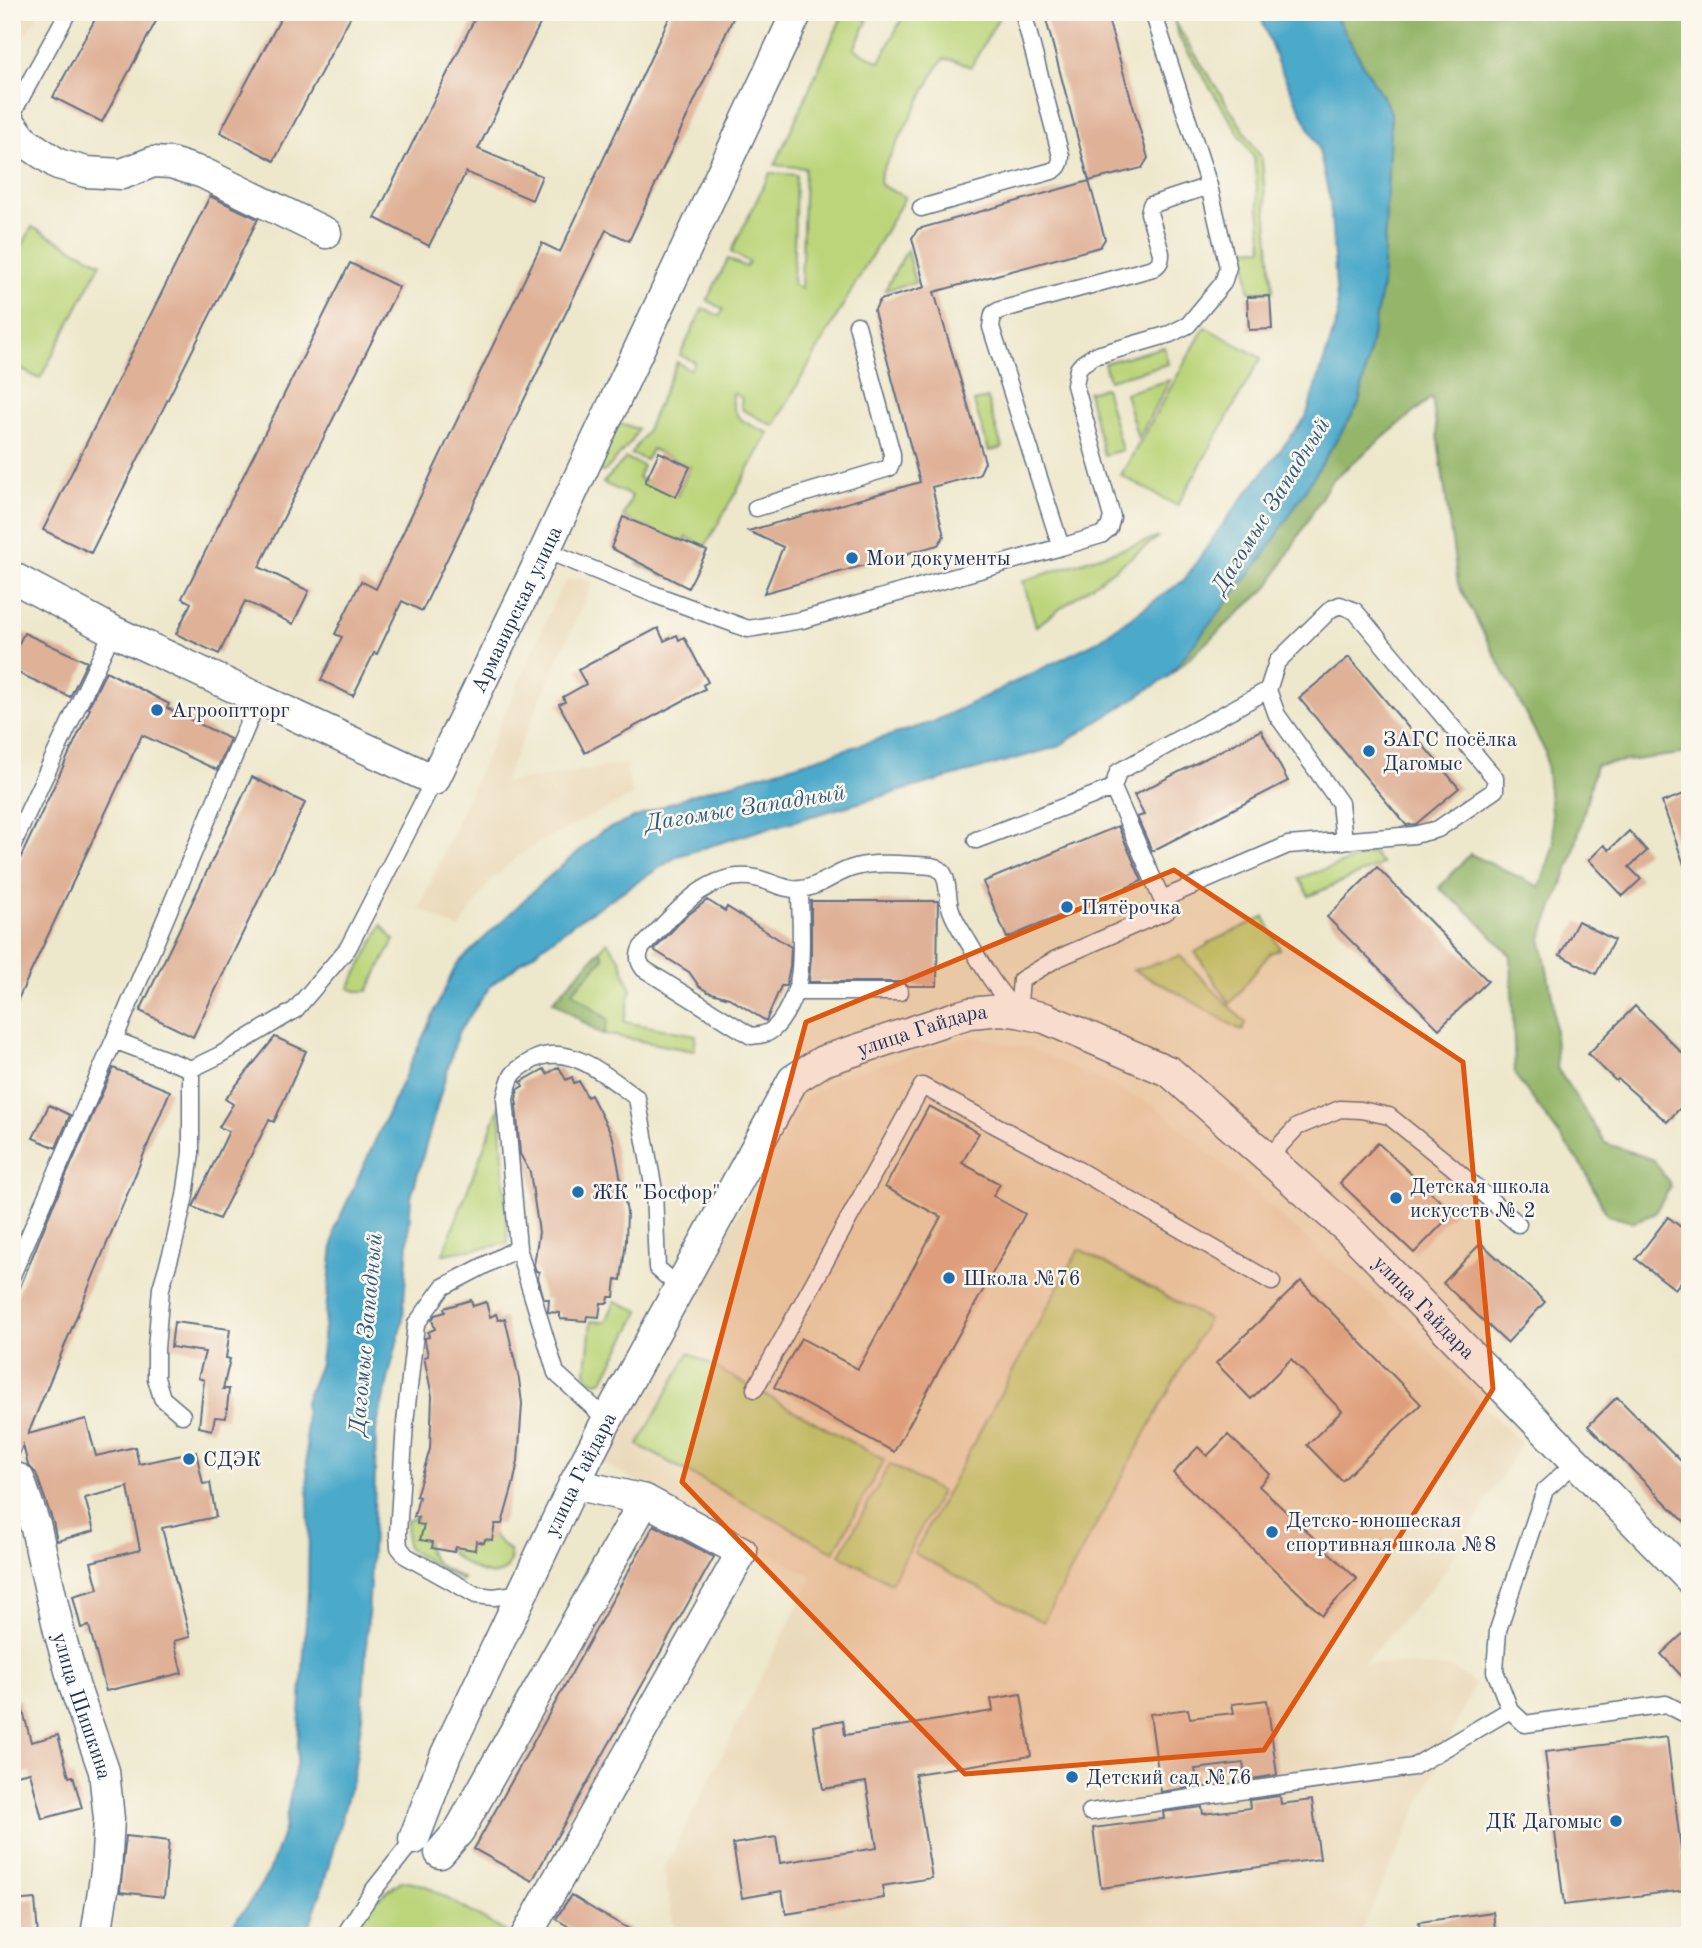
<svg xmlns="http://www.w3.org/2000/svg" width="1702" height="1948" viewBox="0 0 1702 1948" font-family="'Old Standard TT',serif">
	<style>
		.built { fill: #ead9ba }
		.green { fill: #bcd57a; stroke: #6c826c; stroke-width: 2 }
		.forest { fill: #95b66a; stroke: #587264; stroke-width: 2 }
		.water { fill: #4ba9ca; stroke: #336c94; stroke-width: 2 }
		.building { fill: #dfb197 }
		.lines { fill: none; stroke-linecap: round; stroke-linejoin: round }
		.service-casing { stroke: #646f84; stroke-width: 19 }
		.minor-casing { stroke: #646f84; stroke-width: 33 }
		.service { stroke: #fff; stroke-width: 16 }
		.minor { stroke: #fff; stroke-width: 30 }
		.marked { fill: #de5710; fill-opacity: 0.2; stroke: #de5710; stroke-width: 5; stroke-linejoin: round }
		.poi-dot { fill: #1f6fb2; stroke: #fbf7ec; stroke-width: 2.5 }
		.labels { text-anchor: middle; stroke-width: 5; stroke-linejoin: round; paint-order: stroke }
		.poi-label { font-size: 21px; fill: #1b2f5e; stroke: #fbf7ec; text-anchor: start }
		.street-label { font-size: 21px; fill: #1b2f5e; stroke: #fbf7ec }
		.water-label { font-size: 23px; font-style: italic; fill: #2c5a84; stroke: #fbf7ec }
	</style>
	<rect width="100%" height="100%" fill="#fbf7ec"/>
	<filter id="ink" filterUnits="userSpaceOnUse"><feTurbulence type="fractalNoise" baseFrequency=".0143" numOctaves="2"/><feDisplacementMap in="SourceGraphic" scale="14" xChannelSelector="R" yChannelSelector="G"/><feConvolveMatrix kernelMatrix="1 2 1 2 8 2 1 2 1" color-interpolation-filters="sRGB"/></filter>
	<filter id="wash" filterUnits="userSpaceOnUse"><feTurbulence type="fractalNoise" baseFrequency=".00686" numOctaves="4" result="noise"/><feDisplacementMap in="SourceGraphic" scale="28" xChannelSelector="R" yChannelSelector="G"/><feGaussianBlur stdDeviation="1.57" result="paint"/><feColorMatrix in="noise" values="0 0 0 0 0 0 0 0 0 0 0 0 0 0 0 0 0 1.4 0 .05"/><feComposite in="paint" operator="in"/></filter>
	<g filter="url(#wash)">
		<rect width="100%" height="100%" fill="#ede7cb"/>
		<!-- built -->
		<path class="built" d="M 12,12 L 39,12 L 26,35 L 12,47 Z
			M 582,578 L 593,582 L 503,783 L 626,764 L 632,796 L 530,847 L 492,879 L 459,929 L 419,909 L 560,589 L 567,581 Z
			M 971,1036 L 1030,1048 L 1157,1107 L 1390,1312 L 1521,1443 L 1442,1576 L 1364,1663 L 1453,1668 L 1475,1684 L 1359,1936 L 676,1936 L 664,1869 L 812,1577 L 595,1459 L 806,1098 L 836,1078 Z"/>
		<!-- green -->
		<path class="green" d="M 844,12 L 849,12 L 868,20 L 854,49 L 880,62 L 905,12 L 1002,12 L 971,67 L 954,60 L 944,59 L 938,66 L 881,173 L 880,183 L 884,187 L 905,197 L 774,426 L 743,410 L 741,405 L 742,398 L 733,393 C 729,419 749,425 769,433 L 705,547 L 687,537 L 666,577 L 637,564 L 651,529 L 623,517 L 632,496 L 603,483 L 626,458 L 643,466 L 638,478 L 677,496 L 690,467 L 652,449 L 646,460 L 631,454 L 645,434 L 677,362 L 690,370 L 695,362 L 680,355 L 703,308 L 720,316 L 723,309 L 707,300 L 728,259 L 746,267 L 749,262 L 731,252 L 770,173 L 796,175 L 793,284 L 801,289 L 805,168 L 775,165 Z
			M 1174,21 L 1262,159 L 1273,291 L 1249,292 L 1247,268 L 1240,249 L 1263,248 L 1254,158 L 1180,39 Z
			M 32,227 L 101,263 L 40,379 L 12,365 L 12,265 Z
			M 907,250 L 915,283 L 885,290 Z
			M 1205,327 L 1261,358 L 1177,506 L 1121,475 Z
			M 1164,347 L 1168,364 L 1109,380 L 1104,363 Z
			M 1170,380 L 1138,439 L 1125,393 Z
			M 1105,388 L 1122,450 L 1104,455 L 1088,392 Z
			M 987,398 L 1002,448 L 989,451 L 974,402 Z
			M 618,423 L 638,429 L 631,442 L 607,469 L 603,472 L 599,471 L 598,467 Z
			M 1159,537 L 1036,626 L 1023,581 Z
			M 1373,853 L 1382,864 L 1309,896 L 1299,878 Z
			M 1264,917 L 1280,949 L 1270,953 L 1230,1004 L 1195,952 L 1208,945 L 1208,943 Z
			M 382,925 L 394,940 L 368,991 L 356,991 L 349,988 Z
			M 607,942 L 620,959 L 631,990 L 624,1022 L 696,1035 L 694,1051 L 604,1034 L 608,1019 L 572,992 L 604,958 L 600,950 Z
			M 1180,956 L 1246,1023 L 1242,1031 L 1171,989 L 1133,970 Z
			M 500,1105 L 508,1244 L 443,1254 Z
			M 1079,1249 L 1208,1319 L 1043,1622 L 914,1553 Z
			M 615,1301 L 640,1311 L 603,1380 L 597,1382 L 589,1379 L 586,1372 L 591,1321 L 606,1322 Z
			M 689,1353 L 884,1460 L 834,1552 L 638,1445 Z
			M 890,1464 L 941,1492 L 891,1583 L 840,1555 Z
			M 415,1518 L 431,1520 C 427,1543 421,1552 442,1567 C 449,1571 455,1575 463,1578 L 462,1581 L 410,1550 L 406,1545 L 407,1521 Z
			M 477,1520 L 509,1551 C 511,1557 511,1560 508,1566 C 495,1588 459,1561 447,1549 Z
			M 401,1881 L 424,1885 L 509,1934 L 508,1936 L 351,1936 L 369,1905 Z"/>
		<!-- forest -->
		<path class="forest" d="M 1333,12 L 1690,12 L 1690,746 L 1680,754 L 1596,765 L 1572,859 L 1541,938 L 1553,1001 L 1557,1068 L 1605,1143 L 1654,1160 L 1671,1186 L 1654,1214 L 1632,1222 L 1607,1215 L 1584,1169 L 1515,1075 L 1511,956 L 1474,917 L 1439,888 L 1470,854 L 1540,887 L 1554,844 L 1545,751 L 1458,584 L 1432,397 L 1331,481 L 1269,586 L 1168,677 L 1266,553 L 1359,404 L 1382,285 L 1391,112 Z
			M 600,950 L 604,958 L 572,992 L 608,1020 L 604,1034 L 599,1033 L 553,1001 Z"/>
		<!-- water -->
		<path class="water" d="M 1259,12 L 1333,12 L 1391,112 L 1382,286 L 1359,404 L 1266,553 L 1168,677 L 1057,747 L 755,832 L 678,856 L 574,923 L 491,985 L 458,1033 L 411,1197 L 403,1318 L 376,1429 L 374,1516 L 362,1716 L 354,1773 L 323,1886 L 306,1936 L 224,1936 L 248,1905 L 269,1872 L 284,1830 L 297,1759 L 308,1592 L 309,1527 L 305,1401 L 320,1364 L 335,1228 L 456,965 L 543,882 L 602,831 L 691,795 L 805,762 L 933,722 L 1096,642 L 1184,580 L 1225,521 L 1306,417 L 1338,317 L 1330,200 L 1318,146 L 1278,64 Z"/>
		<g id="blocks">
			<!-- building -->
			<path class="building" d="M 99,12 L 161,12 L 102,122 L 53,97 Z
				M 284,12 L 353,12 L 274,161 L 220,132 Z
				M 478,12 L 546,12 L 478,149 L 542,176 L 532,200 L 466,172 L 429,246 L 375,218 Z
				M 672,12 L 736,12 L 629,241 L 606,230 L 422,611 L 402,601 L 377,654 L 374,653 L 353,696 L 321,680 L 342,637 L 335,634 L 361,581 L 376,589 L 542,243 L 560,252 Z
				M 1044,12 L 1106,12 L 1148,158 L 1142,168 L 1089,181 Z
				M 1089,181 L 1105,239 L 1100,247 L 934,292 L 985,462 L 979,475 L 932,487 L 944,536 L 938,545 L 764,593 L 783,547 L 748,531 L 920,482 L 874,311 L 880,300 L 925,287 L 912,238 L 918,229 Z
				M 210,196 L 258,219 L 91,553 L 43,530 Z
				M 350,263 L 399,287 L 259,567 L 309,591 L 293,624 L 245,601 L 219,654 L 176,634 L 191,603 L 182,598 Z
				M 1270,296 L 1272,329 L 1249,330 L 1247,297 Z
				M 659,452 L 690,467 L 676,497 L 645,482 Z
				M 623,517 L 707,551 L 688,588 L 611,548 Z
				M 658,628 L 664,641 L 677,635 L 679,640 L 684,637 L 708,682 L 703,685 L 705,689 L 585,753 L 559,704 L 565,702 L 563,697 L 586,684 L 578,670 Z
				M 24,633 L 87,662 L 70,697 L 12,670 L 12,657 Z
				M 1349,657 L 1459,788 L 1416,824 L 1406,825 L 1299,698 Z
				M 106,671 L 169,704 L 167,708 L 230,739 L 217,770 L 142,735 L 12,1012 L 12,876 L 90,709 L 88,708 Z
				M 1261,730 L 1288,781 L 1152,851 L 1137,817 L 1144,815 L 1134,795 Z
				M 252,777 L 305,803 L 193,1037 L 140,1011 Z
				M 1690,792 L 1690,872 L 1687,873 L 1662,802 Z
				M 1118,826 L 1142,881 L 1007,938 L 983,882 Z
				M 1629,831 L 1647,851 L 1629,867 L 1641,879 L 1623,896 L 1589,860 L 1604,845 L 1609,850 Z
				M 1377,867 L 1488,981 L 1439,1029 L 1327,917 Z
				M 707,900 L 725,911 L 727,907 L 791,947 L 790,966 L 786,986 L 781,986 L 766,1021 L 729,998 L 708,992 L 699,986 L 689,972 L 654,950 L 684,918 Z
				M 811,901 L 938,901 L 937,986 L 909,986 L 900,982 L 809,982 L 811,957 Z
				M 1578,921 L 1614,940 L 1596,974 L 1560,955 Z
				M 1635,1006 L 1690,1061 L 1690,1116 L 1680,1108 L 1667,1122 L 1618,1079 L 1616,1081 L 1588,1054 Z
				M 275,1037 L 306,1051 L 274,1122 L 269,1120 L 219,1219 L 193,1207 L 229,1131 L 219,1127 L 233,1104 L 225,1099 Z
				M 559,1067 L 566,1080 L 572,1077 L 574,1083 L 579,1081 L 587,1097 L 591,1095 L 613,1138 L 627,1212 L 626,1241 L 621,1280 L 616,1279 L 614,1297 L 609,1297 L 608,1303 L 601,1303 L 599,1317 L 587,1316 L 586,1321 L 560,1319 L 560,1313 L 548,1312 L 549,1299 L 544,1299 L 538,1278 L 539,1272 L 536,1271 L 534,1265 L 539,1232 L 530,1172 L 520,1154 L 516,1105 L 517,1105 L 516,1100 L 518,1089 L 523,1086 L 521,1082 L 544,1069 L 547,1074 Z
				M 113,1068 L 170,1091 L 28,1434 L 86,1419 L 96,1456 L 135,1447 L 139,1464 L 196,1452 L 203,1484 L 210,1483 L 216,1517 L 162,1528 L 190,1637 L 174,1641 L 182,1673 L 106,1691 L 89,1626 L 81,1628 L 73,1596 L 98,1589 L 91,1562 L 140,1550 L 128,1487 L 85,1498 L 94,1531 L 57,1541 L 53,1522 L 36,1473 L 28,1465 L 23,1445 L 16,1462 L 12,1463 L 12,1307 L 52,1208 Z
				M 49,1105 L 70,1115 L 56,1148 L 33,1138 Z
				M 929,1106 L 979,1133 L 962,1163 L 1000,1184 L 993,1196 L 1025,1214 L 894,1452 L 774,1387 L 801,1338 L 858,1369 L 941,1217 L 885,1187 Z
				M 1378,1143 L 1453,1213 L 1414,1253 L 1340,1183 Z
				M 1668,1217 L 1690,1234 L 1690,1270 L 1675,1289 L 1636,1259 Z
				M 1481,1243 L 1545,1302 L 1507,1343 L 1443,1283 Z
				M 1301,1281 L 1421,1404 L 1342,1481 L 1307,1445 L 1342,1411 L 1291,1359 L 1251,1399 L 1216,1363 Z
				M 471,1300 L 473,1306 L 486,1302 L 490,1317 L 496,1314 L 498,1320 L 505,1318 L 519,1379 L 522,1404 L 518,1461 L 513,1485 L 502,1524 L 495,1524 L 492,1540 L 485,1539 L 484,1543 L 476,1541 L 475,1550 L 456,1547 L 454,1552 L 432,1548 L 433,1542 L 420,1540 L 424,1525 L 417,1524 L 418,1517 L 414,1517 L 419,1497 L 416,1496 L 430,1449 L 432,1396 L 424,1357 L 428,1356 L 425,1341 L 425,1338 L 429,1337 L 428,1332 L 435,1329 L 432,1320 L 435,1315 L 445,1312 L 444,1308 Z
				M 174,1322 L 230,1329 L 226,1358 L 230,1359 L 223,1389 L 229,1389 L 226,1418 L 215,1417 L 212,1430 L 199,1427 L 204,1380 L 198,1378 L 205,1352 L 171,1347 Z
				M 1617,1397 L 1690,1470 L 1690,1527 L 1588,1426 Z
				M 1228,1435 L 1270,1474 L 1259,1486 L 1357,1579 L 1322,1615 L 1173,1473 L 1198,1447 L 1207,1456 Z
				M 654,1525 L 714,1557 L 532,1881 L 474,1849 Z
				M 1690,1627 L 1690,1685 L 1661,1654 Z
				M 1021,1694 L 1031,1756 L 915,1774 L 932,1878 L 882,1886 L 884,1898 L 786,1914 L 782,1891 L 742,1898 L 733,1844 L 776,1837 L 780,1863 L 877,1848 L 866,1782 L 823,1789 L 813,1726 L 843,1720 L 845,1735 L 993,1711 L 991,1699 Z
				M 20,1699 L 31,1742 L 58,1735 L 69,1777 L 73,1776 L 82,1808 L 42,1819 L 30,1772 L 12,1776 L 12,1700 Z
				M 1267,1700 L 1277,1775 L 1246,1780 L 1243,1763 L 1195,1769 L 1198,1786 L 1161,1792 L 1150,1714 L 1188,1709 L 1190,1718 L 1234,1713 L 1232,1704 Z
				M 1667,1737 L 1686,1890 L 1564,1905 L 1545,1752 Z
				M 1280,1796 L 1281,1804 L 1312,1800 L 1320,1859 L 1101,1888 L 1093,1828 L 1164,1819 L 1163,1812 L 1202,1807 L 1203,1814 L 1250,1808 L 1249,1800 Z
				M 126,1836 L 169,1841 L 164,1897 L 120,1892 Z
				M 571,1895 L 595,1910 L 642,1936 L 584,1936 L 556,1919 Z
				M 35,1899 L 38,1936 L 12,1936 L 12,1901 Z
				M 1493,1912 L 1496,1936 L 1420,1936 L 1419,1922 Z"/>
		</g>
	</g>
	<g filter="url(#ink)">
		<use href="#blocks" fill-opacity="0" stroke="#646f84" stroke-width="2"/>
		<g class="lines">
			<defs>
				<path id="service" d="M 12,114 L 68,12
					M 921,208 L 1052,171 C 1059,168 1061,164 1061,156 L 1025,20
					M 756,508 L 889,468 L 892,461 L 892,454 L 857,325
					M 1061,547 L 1101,535 L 1109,528 L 1112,517 L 1075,385 L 1078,369 L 1082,364 L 1094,356 L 1170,334 L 1188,325 L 1223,283 L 1228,267 L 1209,186 L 1153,12
					M 545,550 L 656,595 L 748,629 L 802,620 L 1061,547 L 991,327 L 993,314 L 1000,310 L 1153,268 C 1160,264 1161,260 1161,253 L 1149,213 L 1151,205 L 1209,186
					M 976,840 L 1113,788 L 1118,772 L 1268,690
					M 12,846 L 113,631
					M 800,889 C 800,915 803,952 799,977 C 797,992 784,1021 772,1030 C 766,1035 759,1035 751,1036 L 644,969 C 638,962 637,956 642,947 C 672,918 703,872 750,877 C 768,879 783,891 801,889 C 821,887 837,871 856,867 C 877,861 908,865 931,866 C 952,869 945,894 951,910 C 955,922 963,933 969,943 C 983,967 996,990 1016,1010
					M 1162,899 L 1288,845 L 1414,835 L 1438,829 L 1495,790 L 1495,778 L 1355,611 L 1340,605 L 1331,609 L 1277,662 L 1268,690 L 1277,715 L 1340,803 L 1344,841
					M 796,992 L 900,992
					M 1018,1012 L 1021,980 L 1056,959 L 1167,911 L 1113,788
					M 114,1040 L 258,700
					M 1268,1158 L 1297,1127 L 1340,1109 L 1361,1110 L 1389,1116 L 1450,1165 L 1518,1224
					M 518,1248 L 443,1287 L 416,1324 L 405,1423 L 398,1534 L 399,1547 L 406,1556 L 476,1595 L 494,1597 L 523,1593
					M 12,1275 L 114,1040 L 191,1069
					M 755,1389 L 922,1086 L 1066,1163 L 1272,1282
					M 182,1415 L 162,1398 L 156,1378 L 156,1349 L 161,1288 L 174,1244 L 185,1196 L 191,1153 L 191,1069 L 220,1055 L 295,1010 L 348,948 L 434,780
					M 607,1420 L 556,1373 L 518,1248 L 505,1099 C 510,1076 511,1072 531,1061 C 568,1040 608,1077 637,1098 L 654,1190 L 657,1268 L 679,1287
					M 1576,1462 L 1545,1490 L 1498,1630 L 1495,1671 L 1510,1710 L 1525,1724 L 1666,1704 L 1687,1715 L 1690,1719
					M 1090,1812 L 1413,1767 L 1510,1710
					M 344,1936 L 372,1892 L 414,1839
					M 1689,1936 L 1690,1936"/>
				<g id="minor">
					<path d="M 12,125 L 25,142 L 58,164 L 86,172 L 122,174 L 153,162 L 171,163 L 203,173 L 326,233"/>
					<path id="s1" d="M 12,577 L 113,631 L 434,780 L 545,550 L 797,12"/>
					<path id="s2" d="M 19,1479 L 36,1528 L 59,1631 L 75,1688 L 104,1771 L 109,1819 L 106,1871 L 96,1936"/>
					<path id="s3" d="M 414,1839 L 446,1754 L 574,1484 L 607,1420 L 793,1080 L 823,1061 L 953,1018 L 970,1013 L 1001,1010 L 1018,1012 L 1045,1018 L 1170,1072 L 1352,1233 L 1690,1579"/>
					<path d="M 440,1853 L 459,1831 L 645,1500 L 574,1484"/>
					<path d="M 526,1936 L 742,1552 L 645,1500"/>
				</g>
			</defs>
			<!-- service casing -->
			<use href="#service" class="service-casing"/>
			<!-- minor casing -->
			<use href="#minor" class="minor-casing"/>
			<!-- service -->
			<use href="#service" class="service"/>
			<!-- minor -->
			<use href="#minor" class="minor"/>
		</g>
	</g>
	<!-- marked area -->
	<path class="marked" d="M 1174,870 L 1463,1062 L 1493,1389 L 1264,1750 L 965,1774 L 682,1482 L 806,1022 Z"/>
	<!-- markers -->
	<g class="poi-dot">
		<circle cx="852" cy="558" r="7"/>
		<circle cx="157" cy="710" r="7"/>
		<circle cx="1369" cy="751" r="7"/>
		<circle cx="1067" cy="907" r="7"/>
		<circle cx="578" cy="1192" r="7"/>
		<circle cx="1396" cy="1198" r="7"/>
		<circle cx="949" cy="1278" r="7"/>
		<circle cx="189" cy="1459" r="7"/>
		<circle cx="1272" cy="1532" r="7"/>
		<circle cx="1072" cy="1777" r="7"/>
		<circle cx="1616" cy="1821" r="7"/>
	</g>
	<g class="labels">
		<!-- poi labels -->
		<g class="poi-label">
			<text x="866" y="565">Мои документы</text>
			<text x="171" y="717">Агрооптторг</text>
			<text x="1383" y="746">ЗАГС посёлка<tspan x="1383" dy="24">Дагомыс</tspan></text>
			<text x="1081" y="914">Пятёрочка</text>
			<text x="1410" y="1193">Детская школа<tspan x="1410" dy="24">искусств № 2</tspan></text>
			<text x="592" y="1199">ЖК "Босфор"</text>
			<text x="963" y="1285">Школа №76</text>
			<text x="203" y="1466">СДЭК</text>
			<text x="1286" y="1527">Детско-юношеская<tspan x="1286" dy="24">спортивная школа №8</tspan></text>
			<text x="1086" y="1784">Детский сад №76</text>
			<text x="1602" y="1828" text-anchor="end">ДК Дагомыс</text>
		</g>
		<!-- street labels -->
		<g class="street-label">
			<text dy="7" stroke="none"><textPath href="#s1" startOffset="658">Армавирская улица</textPath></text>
			<text dy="7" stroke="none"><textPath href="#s3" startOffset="989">улица Гайдара</textPath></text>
			<text dy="7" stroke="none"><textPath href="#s3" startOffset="1598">улица Гайдара</textPath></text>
			<text dy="7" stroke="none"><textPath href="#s3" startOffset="401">улица Гайдара</textPath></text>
			<text dy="7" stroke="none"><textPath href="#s2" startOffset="236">улица Шишкина</textPath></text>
		</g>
		<!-- water labels -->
		<g class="water-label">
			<text transform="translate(1270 505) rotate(-58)" y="8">Дагомыс Западный</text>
			<text transform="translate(745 807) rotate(-9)" y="8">Дагомыс Западный</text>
			<text transform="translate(365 1334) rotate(-85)" y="8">Дагомыс Западный</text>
		</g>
	</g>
	<!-- margin -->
	<rect width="1702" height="1948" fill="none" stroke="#fbf7ec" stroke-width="42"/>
</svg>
